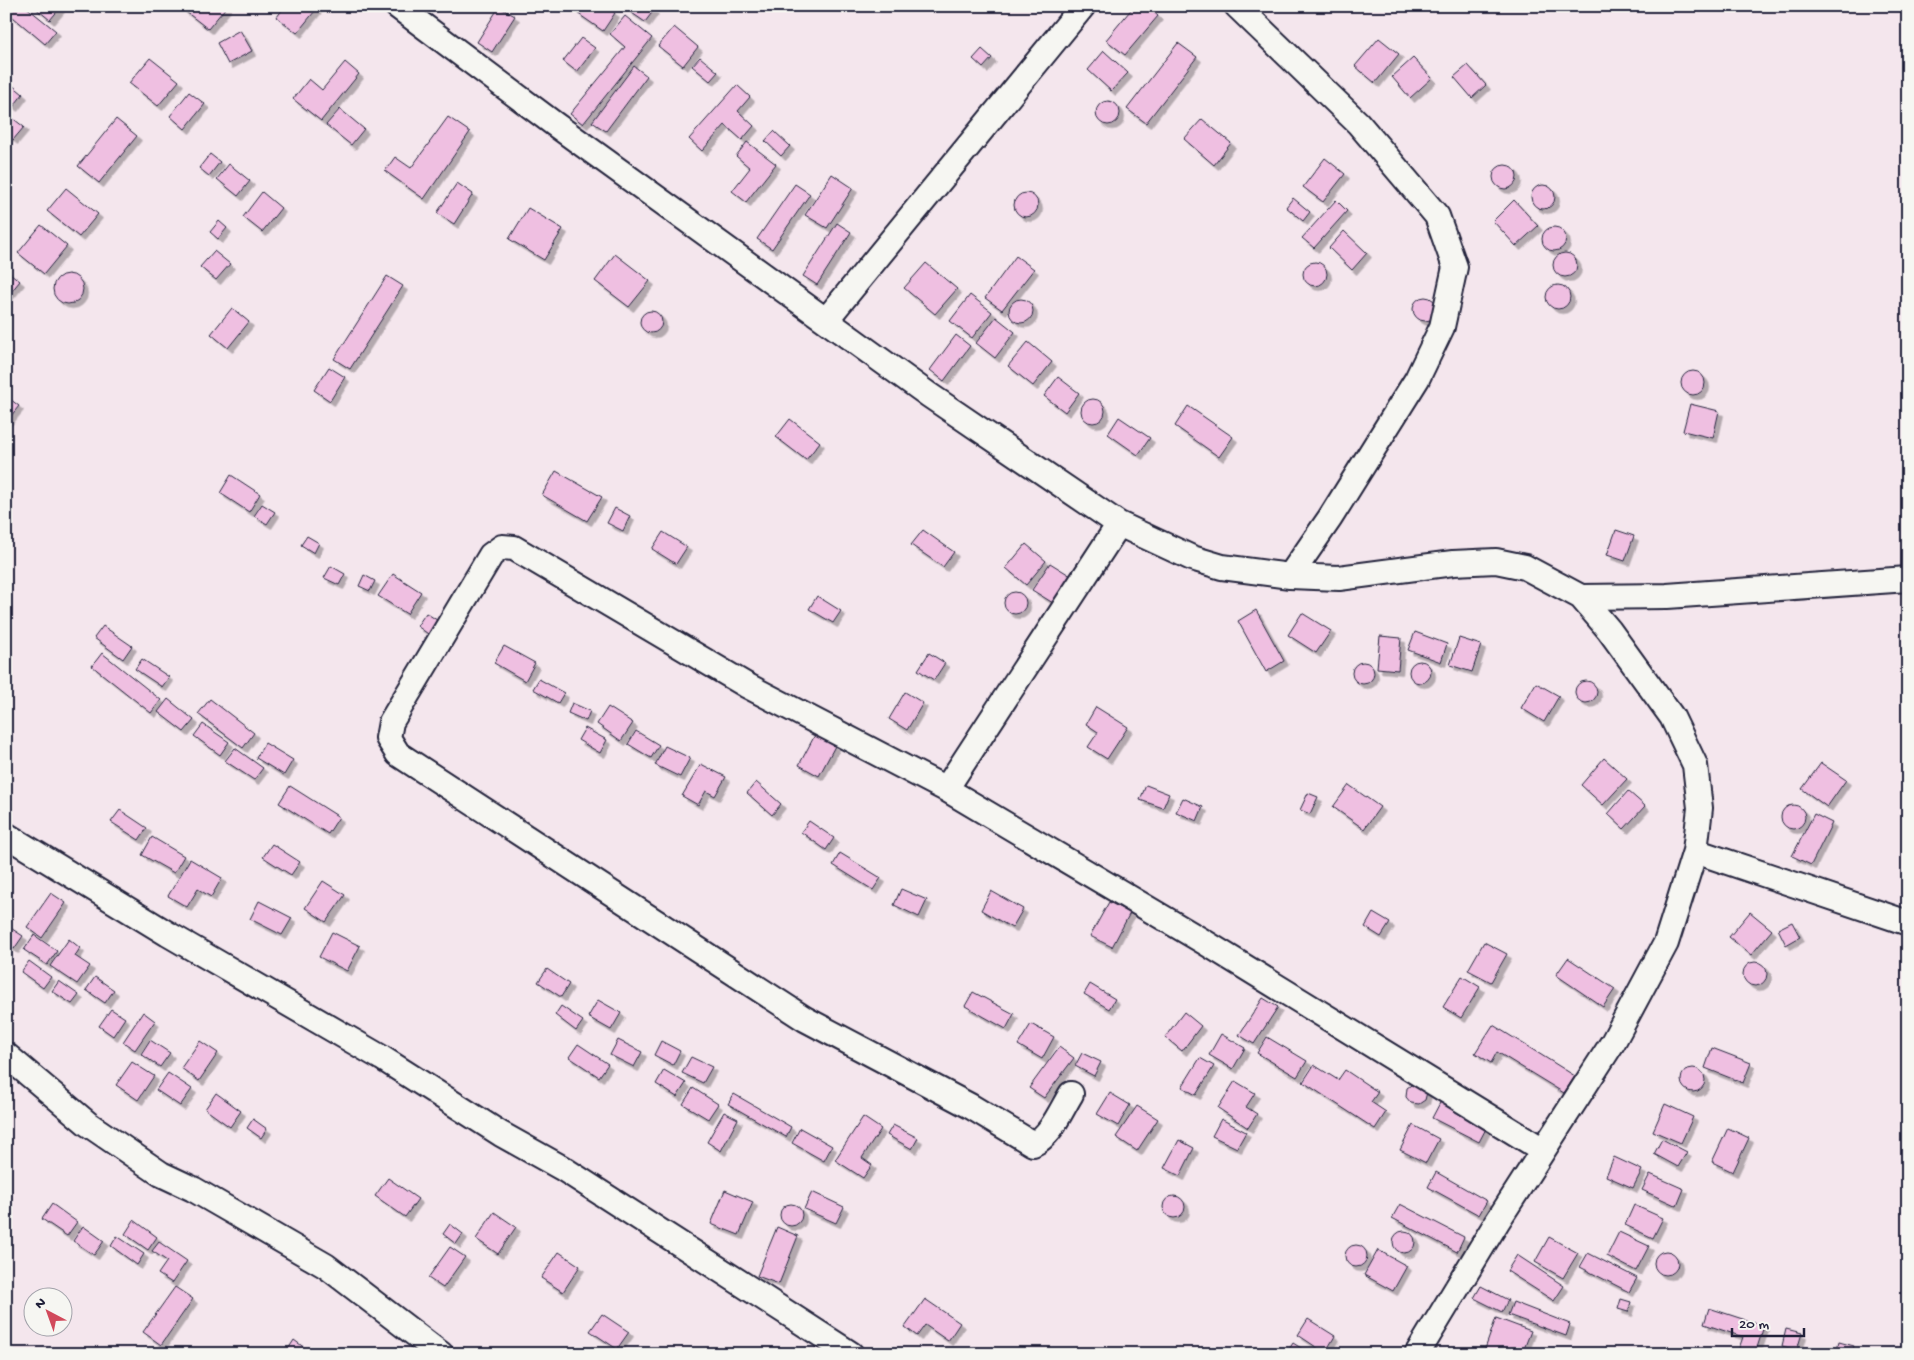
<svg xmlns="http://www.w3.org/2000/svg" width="1914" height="1360" viewBox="0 0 1914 1360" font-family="'Gochi Hand',sans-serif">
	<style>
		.building { fill: #efbfe1; stroke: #22223b; filter: url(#shadow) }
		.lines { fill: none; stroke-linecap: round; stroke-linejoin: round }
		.minor-casing { stroke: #22223b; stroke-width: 28 }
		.minor { stroke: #f6f6f2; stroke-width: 24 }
	</style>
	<defs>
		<filter id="shadow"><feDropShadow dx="4.5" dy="4.5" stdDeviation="0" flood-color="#0004"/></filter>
	</defs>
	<rect width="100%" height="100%" fill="#f4e6ed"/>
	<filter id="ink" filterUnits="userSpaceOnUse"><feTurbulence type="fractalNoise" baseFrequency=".02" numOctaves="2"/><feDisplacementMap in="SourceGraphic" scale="10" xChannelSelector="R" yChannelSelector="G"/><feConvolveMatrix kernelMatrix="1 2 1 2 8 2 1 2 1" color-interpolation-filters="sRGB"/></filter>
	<g filter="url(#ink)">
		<!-- building -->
		<path class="building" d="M 11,6 L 25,6 L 56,31 L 45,44 L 7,12 Z
			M 33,6 L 57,6 L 60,8 L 50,20 Z
			M 183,6 L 227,6 L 208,29 L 181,8 Z
			M 285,6 L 319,6 L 297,33 L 277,17 Z
			M 581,6 L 605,6 L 615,13 L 603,31 L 577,13 Z
			M 632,6 L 649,6 L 654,10 L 645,22 L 629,11 Z
			M 1134,6 L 1147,6 L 1158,16 L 1125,55 L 1106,40 Z
			M 499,7 L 515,16 L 492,52 L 477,42 Z
			M 625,16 L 652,38 L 583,124 L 570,114 L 625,47 L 610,34 Z
			M 674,27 L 698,47 L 683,66 L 658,46 Z
			M 240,30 L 252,51 L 228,64 L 217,43 Z
			M 581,38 L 595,48 L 577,72 L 563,61 Z
			M 1379,38 L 1399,54 L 1375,83 L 1355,66 Z
			M 1178,43 L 1197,57 L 1146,123 L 1127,109 Z
			M 982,49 L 992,58 L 983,68 L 973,59 Z
			M 1104,51 L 1128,73 L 1111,91 L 1088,70 Z
			M 700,57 L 718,72 L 710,81 L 692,66 Z
			M 150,58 L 179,81 L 158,106 L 129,83 Z
			M 1413,58 L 1432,78 L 1410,98 L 1392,77 Z
			M 345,62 L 359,74 L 321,121 L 293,99 L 309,79 L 322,90 Z
			M 1468,65 L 1486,85 L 1472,98 L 1454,77 Z
			M 634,66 L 647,76 L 606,131 L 592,122 Z
			M 6,80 L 23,94 L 13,107 L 6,101 Z
			M 737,85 L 750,97 L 738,111 L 754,126 L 742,140 L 725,125 L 702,151 L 689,139 Z
			M 189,92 L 205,104 L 185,129 L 170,116 Z
			M1096 113a12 12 0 1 1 24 0a12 12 0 1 1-24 0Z
			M 340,109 L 364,129 L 351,145 L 326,125 Z
			M 6,113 L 24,127 L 13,140 L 6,134 Z
			M 448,117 L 470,132 L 424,199 L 385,171 L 395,157 L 411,168 Z
			M 116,119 L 137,136 L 99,183 L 78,166 Z
			M 1202,119 L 1231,143 L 1214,165 L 1184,139 Z
			M 774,131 L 790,146 L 781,156 L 765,141 Z
			M 747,142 L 776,164 L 746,202 L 732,191 L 750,168 L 736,156 Z
			M 210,154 L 220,162 L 209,176 L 199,168 Z
			M 1325,158 L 1345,174 L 1323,202 L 1303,187 Z
			M 229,164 L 250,181 L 238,196 L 217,179 Z
			M1493 177a12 12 0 1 1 24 0a12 12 0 1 1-24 0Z
			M 832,174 L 853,188 L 827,228 L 805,215 Z
			M 457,183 L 473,194 L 454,224 L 437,213 Z
			M 795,184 L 810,194 L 772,249 L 757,239 Z
			M1531 197a12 12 0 1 1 24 0a12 12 0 1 1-24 0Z
			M 66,188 L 98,214 L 79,237 L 47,211 Z
			M 262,192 L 281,208 L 262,232 L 243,217 Z
			M1014 205a12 12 0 1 1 24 0a12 12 0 1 1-24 0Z
			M 1293,198 L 1310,212 L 1303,221 L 1286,207 Z
			M 1336,200 L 1347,211 L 1314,248 L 1302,238 Z
			M 1514,200 L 1538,226 L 1516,246 L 1493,221 Z
			M 528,208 L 563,229 L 544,260 L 509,239 Z
			M 219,221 L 227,228 L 218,239 L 210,232 Z
			M 837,223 L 851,232 L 817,285 L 803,276 Z
			M 41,225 L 67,246 L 44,274 L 18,253 Z
			M1542 239a12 12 0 1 1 24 0a12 12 0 1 1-24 0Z
			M 1344,231 L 1367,253 L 1352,270 L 1329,248 Z
			M 214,251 L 230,264 L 216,280 L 200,267 Z
			M1553 265a12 12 0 1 1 24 0a12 12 0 1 1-24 0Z
			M 615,254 L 650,281 L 629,307 L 595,281 Z
			M 1016,256 L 1034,269 L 1002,310 L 985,298 Z
			M1303 274a12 12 0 1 1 24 0a12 12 0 1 1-24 0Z
			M 926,263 L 957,289 L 935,314 L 904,288 Z
			M 6,270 L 20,281 L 6,298 Z
			M53 289a15 15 0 1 1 30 0a15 15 0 1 1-30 0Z
			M 387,276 L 403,286 L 350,369 L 334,359 Z
			M1546 297a12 12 0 1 1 24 0a12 12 0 1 1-24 0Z
			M 970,295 L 992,312 L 972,338 L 950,321 Z
			M1413 309a12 12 0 1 1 24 0a12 12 0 1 1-24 0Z
			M1009 311a12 12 0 1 1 24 0a12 12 0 1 1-24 0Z
			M 232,308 L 249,322 L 228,348 L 211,334 Z
			M640 322a11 11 0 1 1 22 0a11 11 0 1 1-22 0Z
			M 996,317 L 1015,332 L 995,358 L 976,343 Z
			M 956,335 L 970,346 L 944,381 L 930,370 Z
			M 1028,342 L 1052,362 L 1033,386 L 1008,366 Z
			M 329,367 L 345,377 L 330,401 L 314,390 Z
			M1681 383a12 12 0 1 1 24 0a12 12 0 1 1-24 0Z
			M 1058,377 L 1079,393 L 1065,412 L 1044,396 Z
			M 6,396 L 19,406 L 6,422 Z
			M1081 411a12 12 0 1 1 24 0a12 12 0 1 1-24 0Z
			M 1690,404 L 1719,411 L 1713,438 L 1683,431 Z
			M 1188,406 L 1233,437 L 1219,457 L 1175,426 Z
			M 1119,417 L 1150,438 L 1138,455 L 1108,434 Z
			M 790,419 L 820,442 L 806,460 L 776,437 Z
			M 556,471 L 602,497 L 587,521 L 542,495 Z
			M 231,475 L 260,494 L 249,512 L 220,493 Z
			M 262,504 L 275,512 L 267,524 L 254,516 Z
			M 615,508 L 630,516 L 623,531 L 607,523 Z
			M 923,530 L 954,552 L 943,567 L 911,545 Z
			M 1616,530 L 1634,536 L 1625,561 L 1607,555 Z
			M 663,532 L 687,547 L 676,564 L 652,549 Z
			M 307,536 L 319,543 L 314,553 L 301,545 Z
			M 1026,544 L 1046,561 L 1026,585 L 1006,568 Z
			M 1050,563 L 1071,576 L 1053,603 L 1032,590 Z
			M 331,566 L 345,574 L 339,585 L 324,578 Z
			M 393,574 L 421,592 L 407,614 L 378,596 Z
			M 364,575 L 375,581 L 370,591 L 359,586 Z
			M1004 603a11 11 0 1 1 22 0a11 11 0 1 1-22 0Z
			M 817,596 L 841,611 L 833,623 L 809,609 Z
			M 1256,610 L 1284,661 L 1266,672 L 1238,621 Z
			M 426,613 L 440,622 L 431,636 L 417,626 Z
			M 1302,613 L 1331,631 L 1316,653 L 1288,635 Z
			M 103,626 L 132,646 L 123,659 L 94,638 Z
			M 1415,632 L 1447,644 L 1441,662 L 1408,650 Z
			M 1380,636 L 1401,638 L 1398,670 L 1377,668 Z
			M 1459,638 L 1481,645 L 1472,672 L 1450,665 Z
			M 504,646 L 535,663 L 525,681 L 494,663 Z
			M 102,653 L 161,700 L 151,713 L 92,666 Z
			M 929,653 L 945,663 L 934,680 L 918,670 Z
			M 142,659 L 169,677 L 162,687 L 135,669 Z
			M1409 672a11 11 0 1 1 22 0a11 11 0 1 1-22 0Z
			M1352 673a11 11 0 1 1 22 0a11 11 0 1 1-22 0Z
			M 539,679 L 564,693 L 558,703 L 533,689 Z
			M1575 692a11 11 0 1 1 22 0a11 11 0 1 1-22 0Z
			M 1536,683 L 1559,696 L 1544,722 L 1521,708 Z
			M 905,692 L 923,703 L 907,730 L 889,719 Z
			M 168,699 L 194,720 L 184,732 L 158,712 Z
			M 210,699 L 254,733 L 243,748 L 198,714 Z
			M 572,703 L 590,711 L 586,721 L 568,713 Z
			M 608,707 L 633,723 L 621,741 L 597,724 Z
			M 1096,707 L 1128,727 L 1107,759 L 1088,747 L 1098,732 L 1086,724 Z
			M 203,724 L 229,742 L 220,755 L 194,736 Z
			M 585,728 L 607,740 L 600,753 L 578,740 Z
			M 636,731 L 659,745 L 651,758 L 628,744 Z
			M 815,735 L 835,746 L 819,776 L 799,765 Z
			M 265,743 L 293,760 L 284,775 L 256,758 Z
			M 665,746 L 690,758 L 680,777 L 655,765 Z
			M 235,748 L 263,768 L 254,780 L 225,761 Z
			M 1604,758 L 1627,779 L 1603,805 L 1581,785 Z
			M 1821,763 L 1846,780 L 1827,807 L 1802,789 Z
			M 701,764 L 726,777 L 715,796 L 706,791 L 698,805 L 682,796 Z
			M 756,782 L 781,804 L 772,815 L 747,793 Z
			M 1146,785 L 1169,794 L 1163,808 L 1140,800 Z
			M 1349,785 L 1380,807 L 1364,829 L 1333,807 Z
			M 290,786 L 339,817 L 328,834 L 279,803 Z
			M 1628,791 L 1645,806 L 1624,829 L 1608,814 Z
			M 1308,793 L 1318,797 L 1310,814 L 1300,810 Z
			M 1183,798 L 1203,807 L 1197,821 L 1176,812 Z
			M1781 817a12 12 0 1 1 24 0a12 12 0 1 1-24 0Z
			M 120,810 L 147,828 L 139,840 L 111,822 Z
			M 1814,814 L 1832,823 L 1811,865 L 1792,856 Z
			M 809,821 L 834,838 L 826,850 L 801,832 Z
			M 152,837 L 184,856 L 174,873 L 142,855 Z
			M 272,844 L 300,862 L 291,875 L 263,857 Z
			M 840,853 L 881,878 L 873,890 L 833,865 Z
			M 190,859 L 222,878 L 211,897 L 198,889 L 187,907 L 168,896 Z
			M 323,881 L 345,895 L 326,922 L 305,908 Z
			M 901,889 L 927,900 L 919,917 L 894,905 Z
			M 991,891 L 1023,909 L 1012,928 L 981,910 Z
			M 51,893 L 66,903 L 42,938 L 27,927 Z
			M 259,901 L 292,918 L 282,935 L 250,919 Z
			M 1109,902 L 1130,913 L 1112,947 L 1090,936 Z
			M 1750,912 L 1772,930 L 1751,955 L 1729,937 Z
			M 1373,913 L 1390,923 L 1381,937 L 1365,927 Z
			M 1792,922 L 1800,937 L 1786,945 L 1778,929 Z
			M 6,925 L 23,936 L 14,949 L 6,944 Z
			M 332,932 L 360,946 L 347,971 L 319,957 Z
			M 34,935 L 57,951 L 47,965 L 24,950 Z
			M 69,939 L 80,948 L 75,956 L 90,966 L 77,984 L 50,966 Z
			M 1484,942 L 1507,954 L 1491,982 L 1468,970 Z
			M 1568,958 L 1615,989 L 1603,1007 L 1556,975 Z
			M 29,961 L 51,977 L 43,988 L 21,972 Z
			M1743 974a12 12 0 1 1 24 0a12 12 0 1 1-24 0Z
			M 547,969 L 569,984 L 561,997 L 538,982 Z
			M 1462,976 L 1480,987 L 1461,1018 L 1443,1007 Z
			M 95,977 L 114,990 L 105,1003 L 86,990 Z
			M 59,981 L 79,995 L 72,1004 L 52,991 Z
			M 1090,984 L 1115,999 L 1109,1009 L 1084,994 Z
			M 973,992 L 1014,1014 L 1006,1029 L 965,1006 Z
			M 1263,998 L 1278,1007 L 1254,1044 L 1239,1035 Z
			M 598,1000 L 621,1013 L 611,1030 L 588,1017 Z
			M 561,1006 L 583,1021 L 576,1031 L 555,1015 Z
			M 111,1009 L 125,1018 L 113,1036 L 99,1026 Z
			M 143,1012 L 155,1021 L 135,1050 L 123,1042 Z
			M 1184,1012 L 1201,1026 L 1182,1051 L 1165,1037 Z
			M 1031,1024 L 1054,1037 L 1042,1059 L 1018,1045 Z
			M 1493,1025 L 1575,1076 L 1564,1093 L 1497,1052 L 1491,1063 L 1475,1053 Z
			M 1221,1034 L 1245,1048 L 1233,1069 L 1209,1055 Z
			M 1267,1037 L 1307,1061 L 1297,1077 L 1257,1053 Z
			M 150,1040 L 170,1053 L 160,1067 L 141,1054 Z
			M 618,1040 L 642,1052 L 634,1067 L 610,1055 Z
			M 200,1041 L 218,1053 L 199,1081 L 181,1068 Z
			M 661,1041 L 680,1051 L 673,1065 L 654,1055 Z
			M 578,1044 L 608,1064 L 599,1077 L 569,1057 Z
			M 1059,1047 L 1074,1058 L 1044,1098 L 1029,1088 Z
			M 1712,1048 L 1751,1063 L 1743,1083 L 1705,1068 Z
			M 1082,1053 L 1101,1062 L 1094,1076 L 1075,1066 Z
			M 691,1057 L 712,1067 L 703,1083 L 682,1073 Z
			M 1200,1058 L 1214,1066 L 1196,1095 L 1182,1087 Z
			M 132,1062 L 154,1076 L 138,1100 L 116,1085 Z
			M 1314,1065 L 1338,1080 L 1345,1070 L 1378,1092 L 1371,1102 L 1386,1112 L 1375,1129 L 1303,1082 Z
			M1681 1080a12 12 0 1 1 24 0a12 12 0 1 1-24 0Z
			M 664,1070 L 686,1083 L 677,1097 L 656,1084 Z
			M 168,1073 L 192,1089 L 180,1106 L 156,1090 Z
			M 1235,1081 L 1255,1093 L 1246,1107 L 1257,1114 L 1248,1128 L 1218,1108 Z
			M 1414,1083 L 1427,1092 L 1425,1100 L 1419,1104 L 1411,1103 L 1406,1097 L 1407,1088 Z
			M 693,1088 L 718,1104 L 708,1119 L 683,1104 Z
			M 216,1093 L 241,1111 L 230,1127 L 205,1109 Z
			M 1110,1093 L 1130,1105 L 1118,1126 L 1097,1114 Z
			M 734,1094 L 791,1127 L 786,1137 L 728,1104 Z
			M 1442,1099 L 1489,1123 L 1479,1142 L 1432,1118 Z
			M 1665,1104 L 1693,1117 L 1681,1143 L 1653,1131 Z
			M 1137,1106 L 1158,1119 L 1137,1151 L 1116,1137 Z
			M 724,1112 L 738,1119 L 721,1151 L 707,1142 Z
			M 863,1117 L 881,1129 L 862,1158 L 872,1165 L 863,1178 L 835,1160 Z
			M 253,1119 L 267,1129 L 261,1138 L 247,1128 Z
			M 1221,1119 L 1246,1132 L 1237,1148 L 1212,1136 Z
			M 893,1125 L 918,1138 L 912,1149 L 887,1135 Z
			M 1413,1125 L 1439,1139 L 1426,1163 L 1400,1150 Z
			M 800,1128 L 832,1146 L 824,1161 L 792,1143 Z
			M 1728,1128 L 1749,1138 L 1733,1172 L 1712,1162 Z
			M 1662,1139 L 1687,1152 L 1678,1167 L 1654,1154 Z
			M 1179,1140 L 1194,1148 L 1180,1176 L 1164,1168 Z
			M 1614,1157 L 1642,1170 L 1633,1188 L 1606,1176 Z
			M 1436,1172 L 1487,1201 L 1479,1215 L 1428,1187 Z
			M 1650,1174 L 1684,1189 L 1677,1206 L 1642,1190 Z
			M 388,1178 L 418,1199 L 405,1217 L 375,1196 Z
			M 725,1190 L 753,1202 L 739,1235 L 711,1224 Z
			M 812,1192 L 844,1207 L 836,1223 L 804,1209 Z
			M1163 1207a11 11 0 1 1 22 0a11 11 0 1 1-22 0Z
			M 52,1204 L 77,1222 L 67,1236 L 42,1219 Z
			M 1400,1204 L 1464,1237 L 1457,1252 L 1392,1218 Z
			M780 1215a11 11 0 1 1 22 0a11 11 0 1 1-22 0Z
			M 1634,1205 L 1663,1218 L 1653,1238 L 1625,1225 Z
			M 494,1212 L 516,1227 L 498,1254 L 476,1239 Z
			M 134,1220 L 157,1237 L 148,1250 L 125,1234 Z
			M 450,1224 L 463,1234 L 456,1244 L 443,1234 Z
			M 83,1226 L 104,1241 L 94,1255 L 73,1241 Z
			M 777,1227 L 798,1236 L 779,1284 L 757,1276 Z
			M1393 1242a11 11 0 1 1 22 0a11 11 0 1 1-22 0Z
			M 1619,1232 L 1649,1246 L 1636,1271 L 1607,1256 Z
			M 117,1236 L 144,1254 L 137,1265 L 111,1246 Z
			M 1549,1237 L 1578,1253 L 1563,1278 L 1535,1262 Z
			M 159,1242 L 187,1261 L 172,1283 L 158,1274 L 167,1261 L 152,1251 Z
			M1345 1256a11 11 0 1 1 22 0a11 11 0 1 1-22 0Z
			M 450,1247 L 465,1257 L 443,1288 L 428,1278 Z
			M 1378,1250 L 1407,1266 L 1393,1291 L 1364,1275 Z
			M1654 1263a12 12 0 1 1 24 0a12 12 0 1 1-24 0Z
			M 559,1252 L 580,1266 L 563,1292 L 541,1278 Z
			M 1588,1253 L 1637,1278 L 1629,1292 L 1580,1267 Z
			M 1517,1255 L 1564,1286 L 1554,1301 L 1507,1271 Z
			M 1481,1286 L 1508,1300 L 1502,1312 L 1474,1298 Z
			M 175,1287 L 193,1299 L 161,1345 L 143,1332 Z
			M 925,1299 L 960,1323 L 948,1341 L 925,1325 L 917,1336 L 905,1327 Z
			M 1621,1299 L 1631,1302 L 1628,1312 L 1618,1309 Z
			M 1513,1302 L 1570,1324 L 1566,1336 L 1508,1315 Z
			M 1709,1308 L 1764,1326 L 1755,1354 L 1737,1354 L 1743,1337 L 1704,1324 Z
			M 602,1314 L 629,1332 L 617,1349 L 590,1331 Z
			M 1496,1318 L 1531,1331 L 1522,1354 L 1498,1354 L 1485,1349 Z
			M 1308,1319 L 1335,1336 L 1325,1353 L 1298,1335 Z
			M 1786,1329 L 1802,1333 L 1797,1350 L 1782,1346 Z
			M 294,1340 L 313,1354 L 285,1354 Z
			M 1839,1342 L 1854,1346 L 1852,1354 L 1836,1354 Z
			M 1293,1343 L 1309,1353 L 1309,1354 L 1286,1354 Z"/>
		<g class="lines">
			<defs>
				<path id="minor" d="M 397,6 L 553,123 L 929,395 L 1119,524 L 1192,558 L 1222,567 L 1290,576 L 1339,578 L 1453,563 L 1496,561 L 1525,567 L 1581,597 L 1609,630 L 1672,717 L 1695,765 L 1700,808 L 1695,851 L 1666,943 L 1613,1042 L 1497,1222 L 1417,1354
					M 1237,6 L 1358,123 L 1437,216 L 1455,267 L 1442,327 L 1417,379 L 1330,518 L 1290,576
					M 826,320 L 1083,6
					M 1581,597 L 1667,596 L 1908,579
					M 946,789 L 1119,524
					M 6,835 L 168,934 L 382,1058 L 501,1134 L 562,1168 L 851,1354
					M 1695,851 L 1908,923
					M 6,1055 L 88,1124 L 161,1174 L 193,1189 L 326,1266 L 441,1354
					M 1071,1094 C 1061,1110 1051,1136 1033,1144 L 970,1106 L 805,1019 L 398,754 L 388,738 L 391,722 L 491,555 L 502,547 L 514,548 L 746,685 L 946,789 L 1206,943 L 1543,1150"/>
			</defs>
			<!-- minor casing -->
			<use href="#minor" class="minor-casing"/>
			<!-- minor -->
			<use href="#minor" class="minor"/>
		</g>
	</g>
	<!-- margin -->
	<rect width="1914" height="1360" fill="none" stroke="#f6f6f2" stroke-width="25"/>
	<rect x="12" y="12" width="1889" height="1335" fill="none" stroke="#22223b" stroke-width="2" filter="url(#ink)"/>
	<!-- north arrow -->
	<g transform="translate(48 1312) rotate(319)"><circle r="24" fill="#f6f6f2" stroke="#a1a1a9"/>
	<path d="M0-4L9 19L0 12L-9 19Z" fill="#d1495b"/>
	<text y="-8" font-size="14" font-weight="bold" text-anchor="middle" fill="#22223b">N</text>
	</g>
	<!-- scale -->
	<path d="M1732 1328v8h72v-8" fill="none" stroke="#22223b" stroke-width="2.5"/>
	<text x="1739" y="1328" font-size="15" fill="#22223b" stroke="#f6f6f2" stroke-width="4" paint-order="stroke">20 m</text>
</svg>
